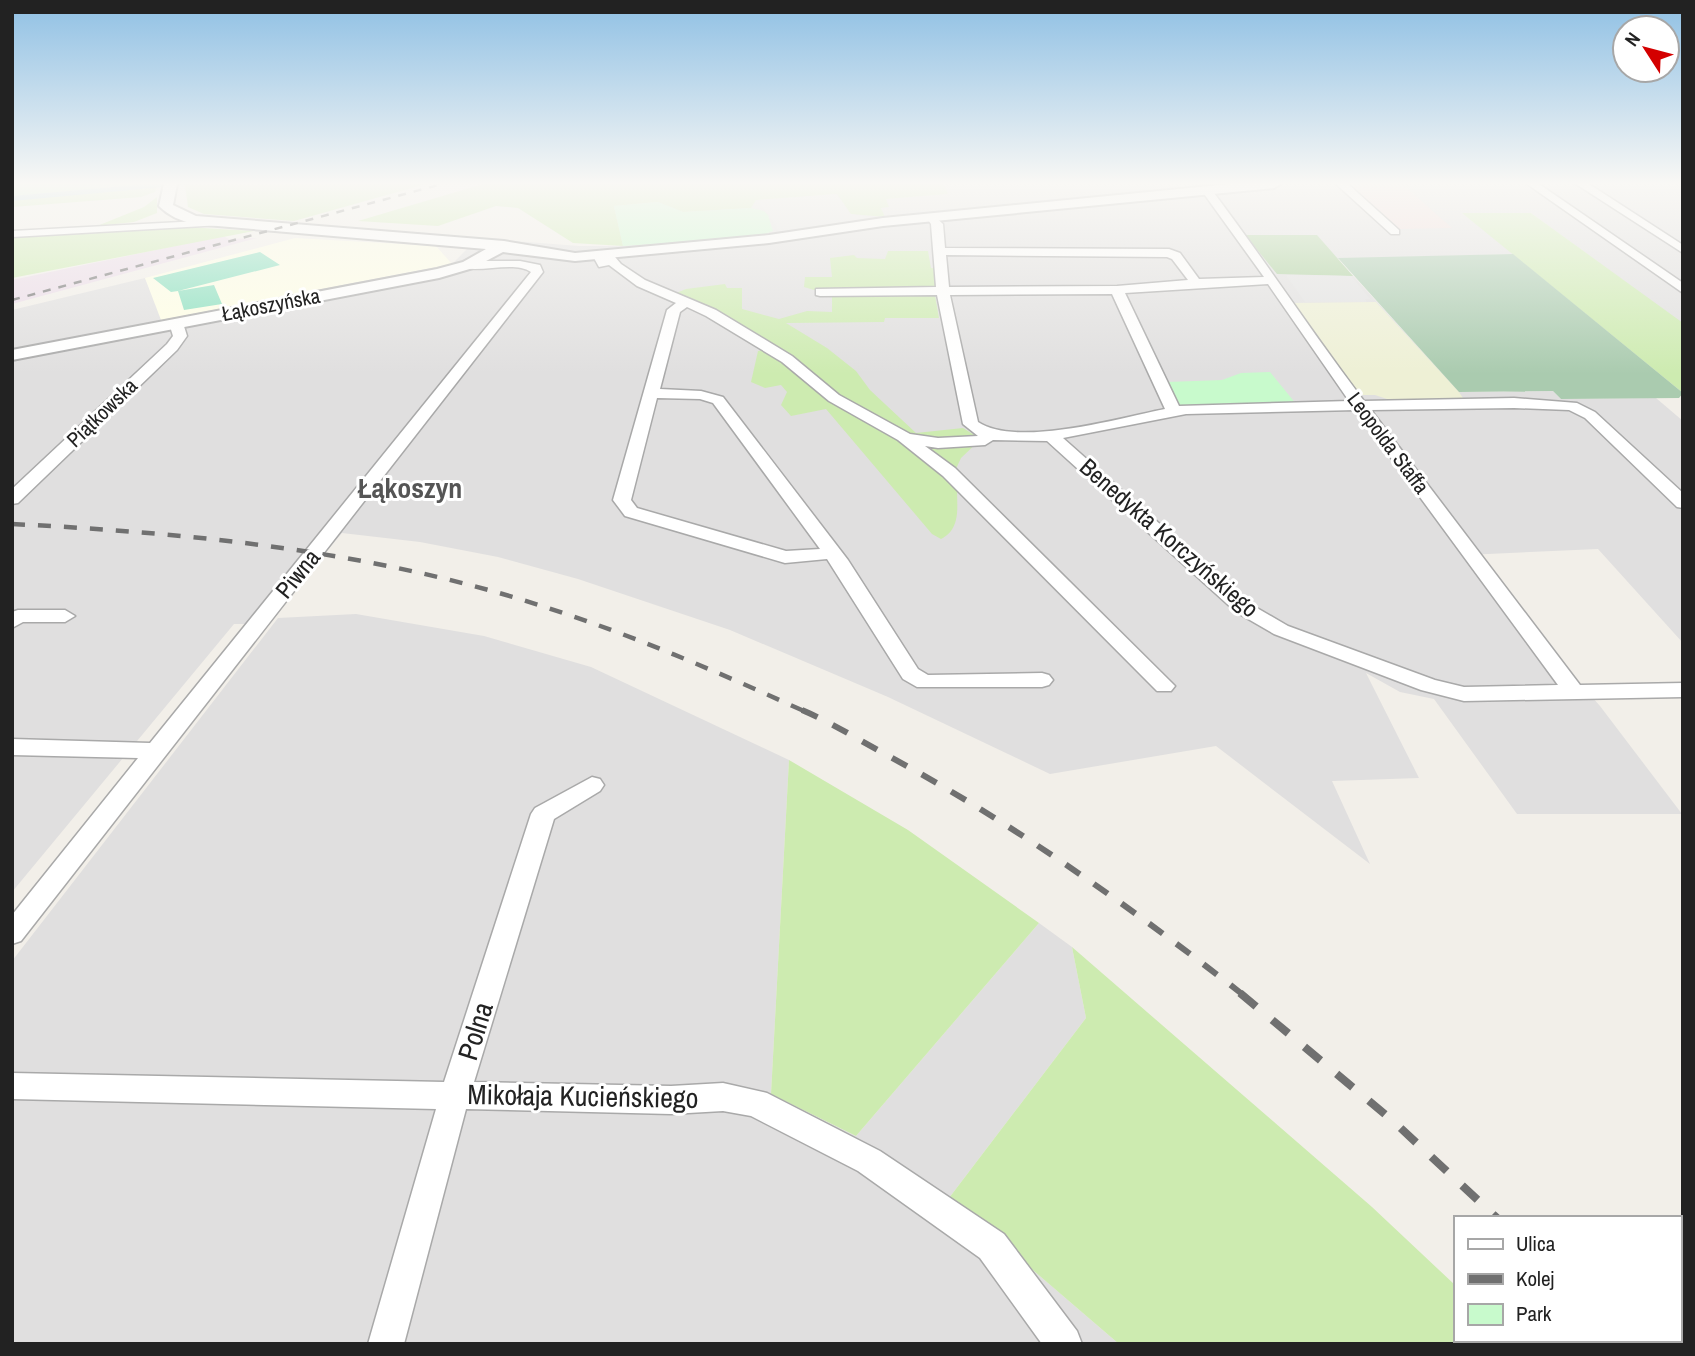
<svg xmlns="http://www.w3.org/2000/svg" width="1695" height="1356" viewBox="0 0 1695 1356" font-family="'Archivo Narrow',sans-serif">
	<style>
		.residential { fill: #e0dfdf }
		.commercial { fill: #f2dad9 }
		.industrial { fill: #ebdbe8 }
		.education { fill: #ffffe5 }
		.farmland { fill: #eef0d5 }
		.grass { fill: #cdebb0 }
		.forest { fill: #add19e }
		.cemetery { fill: #aacbaf }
		.park { fill: #c8facc }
		.pitch { fill: #88e0be }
		.parking { fill: #e2e2e2 }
		.water { fill: #aad3df }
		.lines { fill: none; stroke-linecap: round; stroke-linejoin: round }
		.minor-casing { stroke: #a9a9a9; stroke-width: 3 }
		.tertiary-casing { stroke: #a9a9a9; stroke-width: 4 }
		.minor { fill: #fff; fill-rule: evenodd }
		.tertiary { fill: #fff; fill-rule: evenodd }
		.rail-far3 { stroke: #707070; stroke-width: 2.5; stroke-dasharray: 8 8; stroke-linecap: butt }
		.rail-far2 { stroke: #707070; stroke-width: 4.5; stroke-dasharray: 13 13; stroke-linecap: butt }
		.rail-far1 { stroke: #707070; stroke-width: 6; stroke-dasharray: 17 17; stroke-linecap: butt }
		.rail { stroke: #707070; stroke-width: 8; stroke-dasharray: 21 21; stroke-linecap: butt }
		.labels { text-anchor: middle; stroke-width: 6; stroke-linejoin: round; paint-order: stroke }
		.far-street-label { font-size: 21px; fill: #222; stroke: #fff }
		.street-label { font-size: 24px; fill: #222; stroke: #fff }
		.quarter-label { font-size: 28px; font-weight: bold; fill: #555; stroke: #fff }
		.near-street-label { font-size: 28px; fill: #222; stroke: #fff }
	</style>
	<rect width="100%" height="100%" fill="#f2efe9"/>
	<!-- residential -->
	<path class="residential" d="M 944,184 L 1683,184 L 1683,324 L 1531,213 L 1463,213 L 1513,254 L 1338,259 L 1459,392 L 1553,391 L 1561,399 L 1656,398 L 1683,421 L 1683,643 L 1598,549 L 1466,555 L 1600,706 L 1682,814 L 1517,814 L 1434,699 L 1400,692 L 1366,673 L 1419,778 L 1332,781 L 1370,864 L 1216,746 L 1050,774 L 888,697 L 730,630 L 578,579 L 498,557 L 420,542 L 342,533 L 266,624 L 234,624 L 12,892 L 12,310 L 145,278 L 162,319 L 452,264 L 478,238 L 579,246 L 622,246 L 614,206 L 658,202 L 756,200 L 837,194 L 871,215 L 884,217 L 880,208 L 886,199 L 947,194 Z
		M 356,614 L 484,636 L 591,667 L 789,760 L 771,1094 L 856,1136 L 1039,923 L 1072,947 L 1086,1018 L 949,1198 L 1119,1344 L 12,1344 L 12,961 L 278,618 Z"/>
	<!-- commercial -->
	<path class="commercial" d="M 1348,184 L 1402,184 L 1452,228 L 1397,229 Z"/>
	<!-- industrial -->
	<path class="industrial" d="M 223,236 L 229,239 L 257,238 L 12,304 L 12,280 Z"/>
	<!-- education -->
	<path class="education" d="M 295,238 L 436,246 L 452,264 L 161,320 L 145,278 Z"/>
	<!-- farmland -->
	<path class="farmland" d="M 1376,302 L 1459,392 L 1463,398 L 1390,400 L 1375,395 L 1361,395 L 1290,303 Z"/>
	<!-- grass -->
	<path class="grass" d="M 426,184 L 294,221 L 204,214 L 188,207 L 185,185 Z
		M 483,184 L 944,184 L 948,194 L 886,199 L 889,207 L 881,208 L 885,217 L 851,214 L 837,194 L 756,200 L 751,208 L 683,212 L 658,202 L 614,206 L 623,246 L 573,243 L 518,208 L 496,206 L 438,226 L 358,221 Z
		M 157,187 L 155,192 L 141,197 L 12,207 L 12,201 L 17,200 Z
		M 157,197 L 157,213 L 134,222 L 97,226 L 144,207 Z
		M 1462,213 L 1531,213 L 1683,323 L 1683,393 Z
		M 187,227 L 254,231 L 12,278 L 12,237 Z
		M 888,251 L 928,251 L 931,268 L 936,268 L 938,288 L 814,290 L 804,287 L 805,277 L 832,277 L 830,258 L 854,255 L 857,258 L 885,259 Z
		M 725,284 L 727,288 L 742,288 L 742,309 L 779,319 L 807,311 L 832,312 L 832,295 L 935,295 L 939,318 L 885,318 L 884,322 L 786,323 L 827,348 L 856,371 L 870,390 L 916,433 L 963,428 L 981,439 L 961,458 L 954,473 L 856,410 L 790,359 L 674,294 L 686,289 Z
		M 763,350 L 899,438 L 957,488 C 957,508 961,529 941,539 L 932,534 L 826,409 L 791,416 L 781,405 L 787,392 L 781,385 L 765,388 L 751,382 L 758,351 Z
		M 789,760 L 908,830 L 1039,923 L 856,1136 L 771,1094 Z
		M 1072,947 L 1372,1207 L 1455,1285 L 1455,1340 L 1514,1340 L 1517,1344 L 1119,1344 L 949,1198 L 1086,1018 Z"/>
	<!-- forest -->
	<path class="forest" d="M 1245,235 L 1317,235 L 1353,276 L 1277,274 Z"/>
	<!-- cemetery -->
	<path class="cemetery" d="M 1513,254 L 1683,393 L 1679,398 L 1561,399 L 1553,391 L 1459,392 L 1338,258 Z"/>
	<!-- park -->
	<path class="park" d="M 12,184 L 146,184 L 12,196 Z
		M 658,202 L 683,212 L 751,208 L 764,211 L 768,215 L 773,231 L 757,237 L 623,246 L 614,206 Z
		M 1270,372 L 1297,405 L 1177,408 L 1167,382 L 1222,380 L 1241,373 Z"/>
	<!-- pitch -->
	<path class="pitch" d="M 260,252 L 280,265 L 178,291 L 214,285 L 222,304 L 184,310 L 178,291 L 171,292 L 153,278 Z"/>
	<!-- parking -->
	<path class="parking" d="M 836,194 L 850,214 L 869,217 L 867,219 L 780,234 L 772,219 L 757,201 Z
		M 1286,275 L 1351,276 L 1370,299 L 1365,299 L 1367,302 L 1305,302 Z"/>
	<!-- water -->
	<path class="water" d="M 146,184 L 195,184 L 12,201 L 12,196 Z"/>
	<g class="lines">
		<defs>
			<path id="minor" d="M 1336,184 L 1348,184 L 1399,230 L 1399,234 L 1391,234 Z
				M 1527,184 L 1539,184 L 1683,283 L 1683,293 Z
				M 1576,184 L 1589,184 L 1683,245 L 1683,253 Z
				M 1207,188 L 1211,189 C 1264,259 1311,331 1364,401 L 1514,398 L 1577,403 L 1595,412 L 1683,493 L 1683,508 L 1677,507 L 1585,418 L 1569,410 L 1514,408 L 1371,410 L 1580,685 L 1683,683 L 1683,697 L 1464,701 L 1421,690 L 1274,634 L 1236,612 L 1047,441 L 993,440 L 985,445 L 938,448 L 925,446 L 955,468 L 1175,686 L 1171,691 L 1157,691 L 943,476 L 898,440 L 829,401 L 782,362 L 706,316 L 687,307 L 680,312 L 660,389 L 701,391 L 723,397 L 848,560 L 918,669 L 928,675 L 1042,673 L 1049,675 L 1053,680 L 1049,685 L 1042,687 L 917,687 L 903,679 L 827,559 L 785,563 L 625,516 L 613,500 L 667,310 L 676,303 L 637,286 L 609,265 L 599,267 L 594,258 L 602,251 L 610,251 L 621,264 L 645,280 L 716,310 L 792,356 L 839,395 L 910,434 L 938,438 L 978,436 L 963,424 L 937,295 L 820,296 L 816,295 L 816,289 L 936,287 L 931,224 L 926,217 L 932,214 L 943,224 L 945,248 L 1169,249 L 1180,253 L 1199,279 L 1264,277 L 1202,191 ZM 946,255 L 1167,257 L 1172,259 L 1188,280 L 1117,286 L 949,287 ZM 1268,284 L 1349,401 L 1179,406 L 1125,293 ZM 1112,294 L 1165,409 C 1120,418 1017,448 978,422 L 950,295 ZM 657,398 L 700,399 L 713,403 L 820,549 L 786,551 L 637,508 L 631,500 ZM 1356,410 L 1558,685 L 1464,687 L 1435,680 L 1288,626 L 1250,604 L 1063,438 L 1186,414 Z
				M 218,220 L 224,223 L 222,225 L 12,237 L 12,231 Z
				M 468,261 L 520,261 L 540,265 L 543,272 L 21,941 L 12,944 L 12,915 L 138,758 L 12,755 L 12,739 L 150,743 L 531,272 C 515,261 484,272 464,268 L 464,262 Z
				M 176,319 L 183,323 L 187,336 L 177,350 L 18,503 L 12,504 L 12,489 L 167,344 L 173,336 L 169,323 Z
				M 18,610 L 65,610 L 75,616 L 65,622 L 23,622 L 12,628 L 12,612 Z
				M 592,777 L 600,779 L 604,785 L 600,791 L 554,819 L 474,1082 L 671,1086 L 723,1083 L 767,1093 L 880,1151 L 1004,1234 L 1077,1331 L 1082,1344 L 1042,1344 L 980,1258 L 858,1171 L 751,1116 L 723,1111 L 671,1114 L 466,1109 L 404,1344 L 368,1344 L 436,1109 L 12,1099 L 12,1073 L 444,1082 L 531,814 L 535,808 Z"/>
			<path id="tertiary" d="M 164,184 L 177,184 L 173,205 L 196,216 L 504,241 L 575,253 L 769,235 L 883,218 L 1230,184 L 1280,184 L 1274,188 L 883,226 L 769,243 L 575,261 L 503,252 L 473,268 L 439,278 L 12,360 L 12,350 L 437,269 L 463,262 L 486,249 L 194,224 C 181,221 169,216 159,206 Z"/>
		</defs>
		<!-- minor casing -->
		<use href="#minor" class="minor-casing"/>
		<!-- tertiary casing -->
		<use href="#tertiary" class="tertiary-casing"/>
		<!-- minor -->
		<use href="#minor" class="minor"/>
		<!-- tertiary -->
		<use href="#tertiary" class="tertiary"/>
		<!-- rail-far3 -->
		<path class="rail-far3" d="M 12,300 L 442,184"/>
		<!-- rail-far2 -->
		<path class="rail-far2" d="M 12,524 C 192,533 373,551 545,607 C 635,636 720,673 806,712"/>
		<!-- rail-far1 -->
		<path class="rail-far1" d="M 802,710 C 830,722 856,738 883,753 C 1010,821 1128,905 1242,994"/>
		<!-- rail -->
		<path class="rail" d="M 1240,993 L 1393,1121 L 1497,1218
			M 1622,1340 L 1625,1344"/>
	</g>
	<!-- sky -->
	<linearGradient id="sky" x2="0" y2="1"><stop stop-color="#8fc0e4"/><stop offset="0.49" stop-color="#f9f8f5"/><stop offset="1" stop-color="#f9f8f5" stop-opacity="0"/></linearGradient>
	<rect width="1695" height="374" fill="url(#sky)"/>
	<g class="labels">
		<!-- far-street labels -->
		<g class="far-street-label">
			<text transform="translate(271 305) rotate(-11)" y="7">Łąkoszyńska</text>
			<text transform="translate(102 413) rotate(-44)" y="7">Piątkowska</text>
			<text transform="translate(1388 443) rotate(53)" y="7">Leopolda Staffa</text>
		</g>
		<!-- street labels -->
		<g class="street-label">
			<text transform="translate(1169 538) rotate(41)" y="8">Benedykta Korczyńskiego</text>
			<text transform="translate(298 574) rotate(-51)" y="8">Piwna</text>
		</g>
		<!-- quarter labels -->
		<g class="quarter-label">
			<text x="410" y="498">Łąkoszyn</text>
		</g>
		<!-- near-street labels -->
		<g class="near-street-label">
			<text transform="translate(475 1031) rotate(-73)" y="10">Polna</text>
			<text transform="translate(583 1096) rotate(1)" y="10">Mikołaja Kucieńskiego</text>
		</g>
	</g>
	<!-- border -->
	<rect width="1695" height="1356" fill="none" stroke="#222222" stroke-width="28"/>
	<!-- legend -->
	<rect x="1454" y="1216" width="228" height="126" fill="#ffffff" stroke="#a7a7a7" stroke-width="2"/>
	<rect x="1468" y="1239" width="35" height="10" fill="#ffffff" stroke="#a7a7a7" stroke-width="2"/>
	<text x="1516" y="1251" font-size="21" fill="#222222">Ulica</text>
	<rect x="1468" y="1274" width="35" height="10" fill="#707070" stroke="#a7a7a7" stroke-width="2"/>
	<text x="1516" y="1286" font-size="21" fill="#222222">Kolej</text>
	<rect x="1468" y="1304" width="35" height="21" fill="#c8facc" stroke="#a7a7a7" stroke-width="2"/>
	<text x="1516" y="1321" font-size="21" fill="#222222">Park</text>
	<!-- north arrow -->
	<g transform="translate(1646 49) rotate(306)"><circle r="33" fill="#ffffff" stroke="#a7a7a7" stroke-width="2"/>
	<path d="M0-5L12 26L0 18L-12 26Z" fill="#d40000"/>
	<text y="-10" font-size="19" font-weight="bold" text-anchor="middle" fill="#222222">N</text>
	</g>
</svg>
